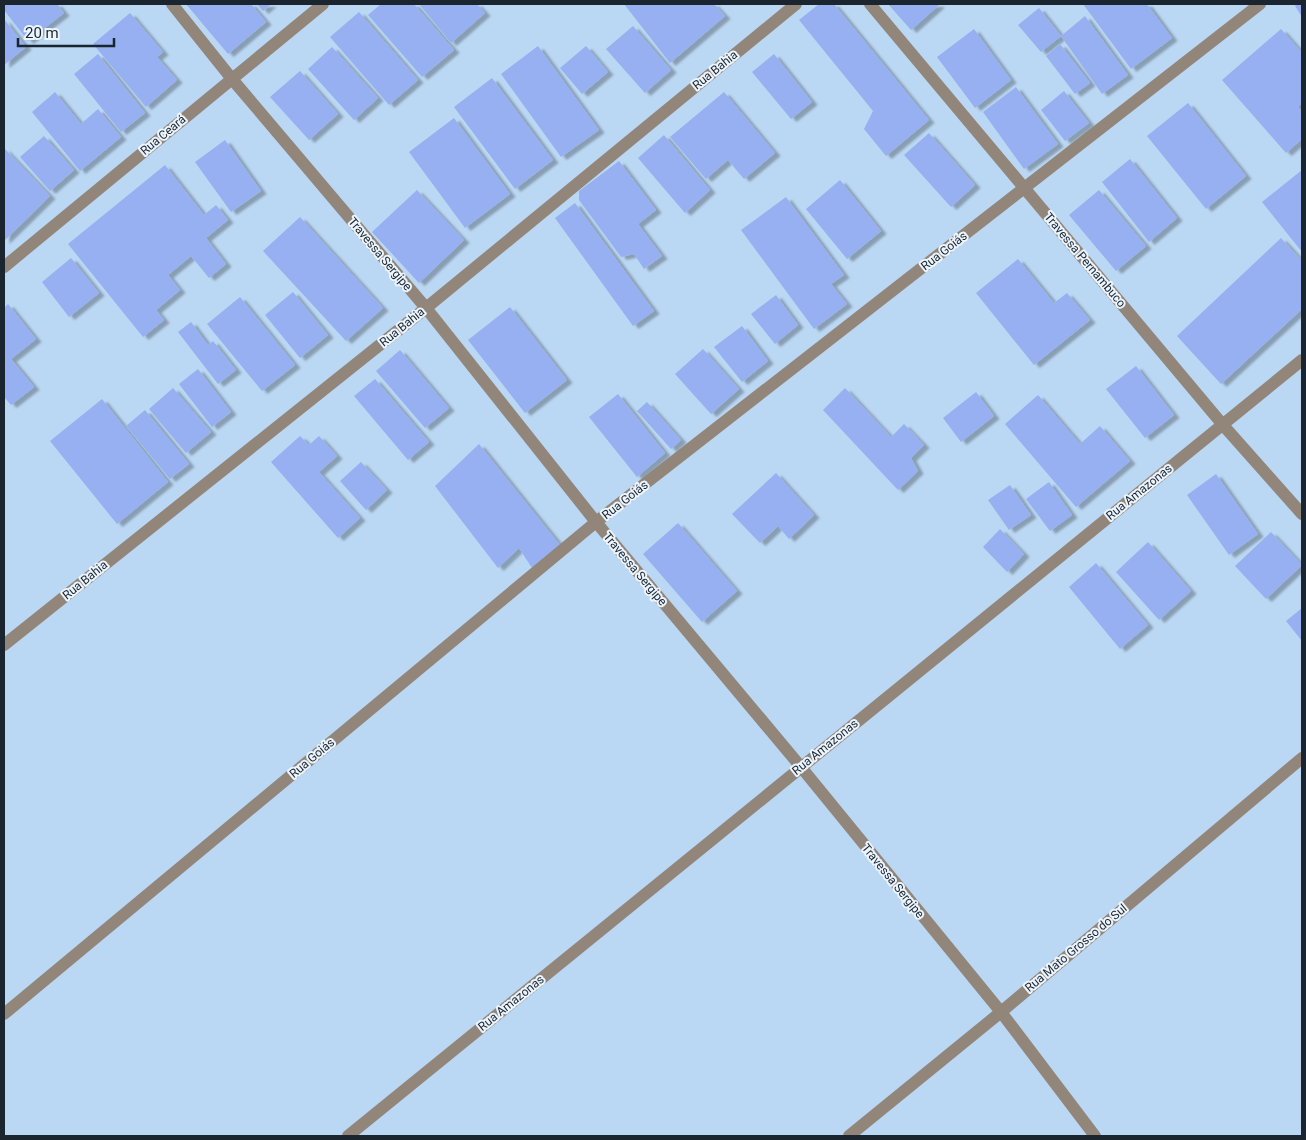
<svg xmlns="http://www.w3.org/2000/svg" width="1306" height="1140" viewBox="0 0 1306 1140" font-family="Roboto,sans-serif">
	<style>
		.building { fill: #96b0f1; filter: url(#shadow) }
		.lines { fill: none; stroke-linecap: round; stroke-linejoin: round }
		.street { stroke: #92867b; stroke-width: 12 }
		.labels { text-anchor: middle; stroke-width: 4; stroke-linejoin: round; paint-order: stroke }
		.street-label { font-size: 12px; fill: #1a252f; stroke: #ecf5fe }
	</style>
	<defs>
		<filter id="shadow"><feDropShadow dx="5.5" dy="3" stdDeviation="1" flood-color="#0004"/></filter>
	</defs>
	<rect width="100%" height="100%" fill="#bad7f3"/>
	<!-- building -->
	<path class="building" d="M 4,4 L 57,4 L 64,13 L 28,41 L 4,10 Z
		M 186,4 L 251,4 L 266,22 L 228,54 Z
		M 257,4 L 271,4 L 263,11 Z
		M 381,4 L 414,4 L 454,50 L 422,77 L 368,15 Z
		M 419,4 L 477,4 L 485,13 L 451,43 Z
		M 624,4 L 714,4 L 725,16 L 670,63 Z
		M 819,4 L 834,4 L 929,120 L 886,156 L 864,129 L 873,111 L 799,20 Z
		M 888,4 L 938,4 L 939,5 L 911,30 Z
		M 1083,4 L 1147,4 L 1172,38 L 1131,69 Z
		M 1297,4 L 1302,4 L 1302,17 L 1295,6 Z
		M 1039,8 L 1061,36 L 1041,52 L 1018,25 Z
		M 359,12 L 418,80 L 389,105 L 330,37 Z
		M 130,13 L 163,52 L 157,57 L 177,80 L 146,107 L 93,44 Z
		M 1085,16 L 1128,75 L 1102,94 L 1061,36 Z
		M 4,19 L 26,47 L 4,65 Z
		M 633,26 L 671,70 L 645,93 L 606,49 Z
		M 974,29 L 1011,80 L 975,108 L 937,57 Z
		M 1281,29 L 1302,53 L 1302,103 L 1298,107 L 1302,112 L 1302,139 L 1286,153 L 1222,80 Z
		M 1060,44 L 1090,83 L 1075,94 L 1046,56 Z
		M 538,46 L 599,130 L 561,157 L 501,74 Z
		M 586,46 L 608,72 L 582,94 L 560,68 Z
		M 332,47 L 378,98 L 354,120 L 308,69 Z
		M 98,54 L 145,113 L 121,132 L 74,74 Z
		M 774,54 L 812,102 L 791,119 L 752,72 Z
		M 300,71 L 338,114 L 309,140 L 270,97 Z
		M 492,78 L 553,160 L 515,189 L 454,107 Z
		M 1016,87 L 1058,144 L 1024,169 L 983,112 Z
		M 1064,91 L 1089,123 L 1065,141 L 1041,110 Z
		M 55,92 L 81,124 L 98,109 L 121,137 L 80,171 L 32,112 Z
		M 724,92 L 775,153 L 744,179 L 728,160 L 706,179 L 670,137 Z
		M 1188,103 L 1246,176 L 1206,209 L 1147,136 Z
		M 454,118 L 510,194 L 465,228 L 409,152 Z
		M 929,133 L 975,185 L 951,207 L 904,155 Z
		M 664,135 L 710,190 L 685,213 L 638,158 Z
		M 44,136 L 74,170 L 50,191 L 20,157 Z
		M 225,140 L 261,191 L 231,212 L 195,162 Z
		M 4,148 L 50,196 L 4,241 Z
		M 1130,159 L 1177,218 L 1149,242 L 1102,182 Z
		M 619,161 L 656,210 L 638,224 L 662,256 L 644,269 L 634,254 L 621,257 L 579,200 L 579,191 Z
		M 165,165 L 204,215 L 216,205 L 228,220 L 206,238 L 226,264 L 209,278 L 191,256 L 168,275 L 180,290 L 156,310 L 164,320 L 143,337 L 68,244 Z
		M 1302,170 L 1302,252 L 1262,202 Z
		M 840,180 L 881,231 L 847,259 L 806,209 Z
		M 417,190 L 464,240 L 419,283 L 372,232 Z
		M 1099,190 L 1146,246 L 1116,271 L 1069,215 Z
		M 786,197 L 844,275 L 831,284 L 847,304 L 814,329 L 741,230 Z
		M 575,203 L 654,311 L 633,326 L 555,218 Z
		M 300,217 L 383,308 L 346,341 L 263,251 Z
		M 1281,238 L 1302,261 L 1302,309 L 1221,384 L 1177,336 Z
		M 71,258 L 99,293 L 69,317 L 42,282 Z
		M 1018,259 L 1054,303 L 1067,293 L 1090,320 L 1034,365 L 976,293 Z
		M 293,292 L 328,335 L 300,358 L 265,315 Z
		M 776,295 L 798,325 L 775,344 L 751,314 Z
		M 240,297 L 295,365 L 262,391 L 207,324 Z
		M 8,304 L 36,339 L 11,359 L 34,387 L 11,405 L 4,397 L 4,308 Z
		M 510,307 L 567,380 L 525,413 L 468,340 Z
		M 191,322 L 208,345 L 213,341 L 236,370 L 218,384 L 178,332 Z
		M 742,326 L 768,361 L 742,382 L 714,347 Z
		M 703,349 L 739,389 L 711,414 L 675,374 Z
		M 400,350 L 449,408 L 425,428 L 376,371 Z
		M 1136,366 L 1174,415 L 1145,438 L 1106,389 Z
		M 198,369 L 231,412 L 212,427 L 179,384 Z
		M 375,379 L 429,442 L 408,460 L 354,396 Z
		M 173,388 L 211,432 L 186,453 L 149,409 Z
		M 845,388 L 891,437 L 904,424 L 924,445 L 911,458 L 918,471 L 898,490 L 823,410 Z
		M 976,392 L 994,416 L 961,442 L 943,418 Z
		M 618,394 L 665,453 L 637,477 L 589,417 Z
		M 1038,395 L 1080,444 L 1100,426 L 1130,461 L 1076,507 L 1005,424 Z
		M 102,399 L 168,482 L 117,524 L 50,441 Z
		M 647,402 L 681,440 L 671,449 L 637,411 Z
		M 145,410 L 189,464 L 170,479 L 126,426 Z
		M 300,436 L 309,445 L 319,436 L 337,456 L 319,472 L 360,518 L 338,538 L 271,462 Z
		M 479,444 L 560,545 L 532,568 L 519,548 L 498,568 L 435,486 Z
		M 361,462 L 387,490 L 366,510 L 340,481 Z
		M 776,473 L 814,515 L 789,539 L 778,526 L 760,543 L 732,514 Z
		M 1216,474 L 1258,534 L 1229,555 L 1187,495 Z
		M 1049,482 L 1072,515 L 1050,531 L 1026,499 Z
		M 1010,485 L 1031,515 L 1009,530 L 988,500 Z
		M 678,523 L 737,591 L 702,622 L 643,554 Z
		M 1000,529 L 1024,554 L 1007,572 L 983,547 Z
		M 1271,532 L 1302,565 L 1266,599 L 1235,566 Z
		M 1148,542 L 1191,591 L 1159,620 L 1116,572 Z
		M 1096,563 L 1148,625 L 1120,649 L 1069,587 Z
		M 1302,608 L 1302,641 L 1286,621 Z"/>
	<g class="lines">
		<!-- street -->
		<path class="street" d="M 172,4 L 232,79 L 426,308 L 596,522 L 801,767 L 1001,1012 L 1095,1136
			M 870,4 L 1223,425 L 1302,514
			M 4,267 L 323,4
			M 4,645 L 426,308 L 796,4
			M 4,1014 L 596,522 L 1260,4
			M 348,1136 L 1302,360
			M 849,1136 L 1001,1012 L 1302,758"/>
	</g>
	<g class="labels">
		<!-- street labels -->
		<g class="street-label">
			<text transform="translate(715 70) rotate(-39)" y="4">Rua Bahia</text>
			<text transform="translate(163 135) rotate(-40)" y="4">Rua Ceará</text>
			<text transform="translate(944 251) rotate(-38)" y="4">Rua Goiás</text>
			<text transform="translate(380 254) rotate(50)" y="4">Travessa Sergipe</text>
			<text transform="translate(1085 260) rotate(50)" y="4">Travessa Pernambuco</text>
			<text transform="translate(402 327) rotate(-39)" y="4">Rua Bahia</text>
			<text transform="translate(1139 492) rotate(-39)" y="4">Rua Amazonas</text>
			<text transform="translate(625 500) rotate(-38)" y="4">Rua Goiás</text>
			<text transform="translate(635 569) rotate(50)" y="4">Travessa Sergipe</text>
			<text transform="translate(85 580) rotate(-39)" y="4">Rua Bahia</text>
			<text transform="translate(825 747) rotate(-39)" y="4">Rua Amazonas</text>
			<text transform="translate(312 758) rotate(-40)" y="4">Rua Goiás</text>
			<text transform="translate(893 881) rotate(51)" y="4">Travessa Sergipe</text>
			<text transform="translate(1076 948) rotate(-40)" y="4">Rua Mato Grosso do Sul</text>
			<text transform="translate(511 1003) rotate(-39)" y="4">Rua Amazonas</text>
		</g>
	</g>
	<!-- border -->
	<rect width="1306" height="1140" fill="none" stroke="#1a252f" stroke-width="10"/>
	<!-- scale -->
	<path d="M18 38v8h96v-8" fill="none" stroke="#1a252f" stroke-width="2.5"/>
	<text x="25" y="38" font-size="15" fill="#1a252f" stroke="#ecf5fe" stroke-width="4" paint-order="stroke">20 m</text>
</svg>
